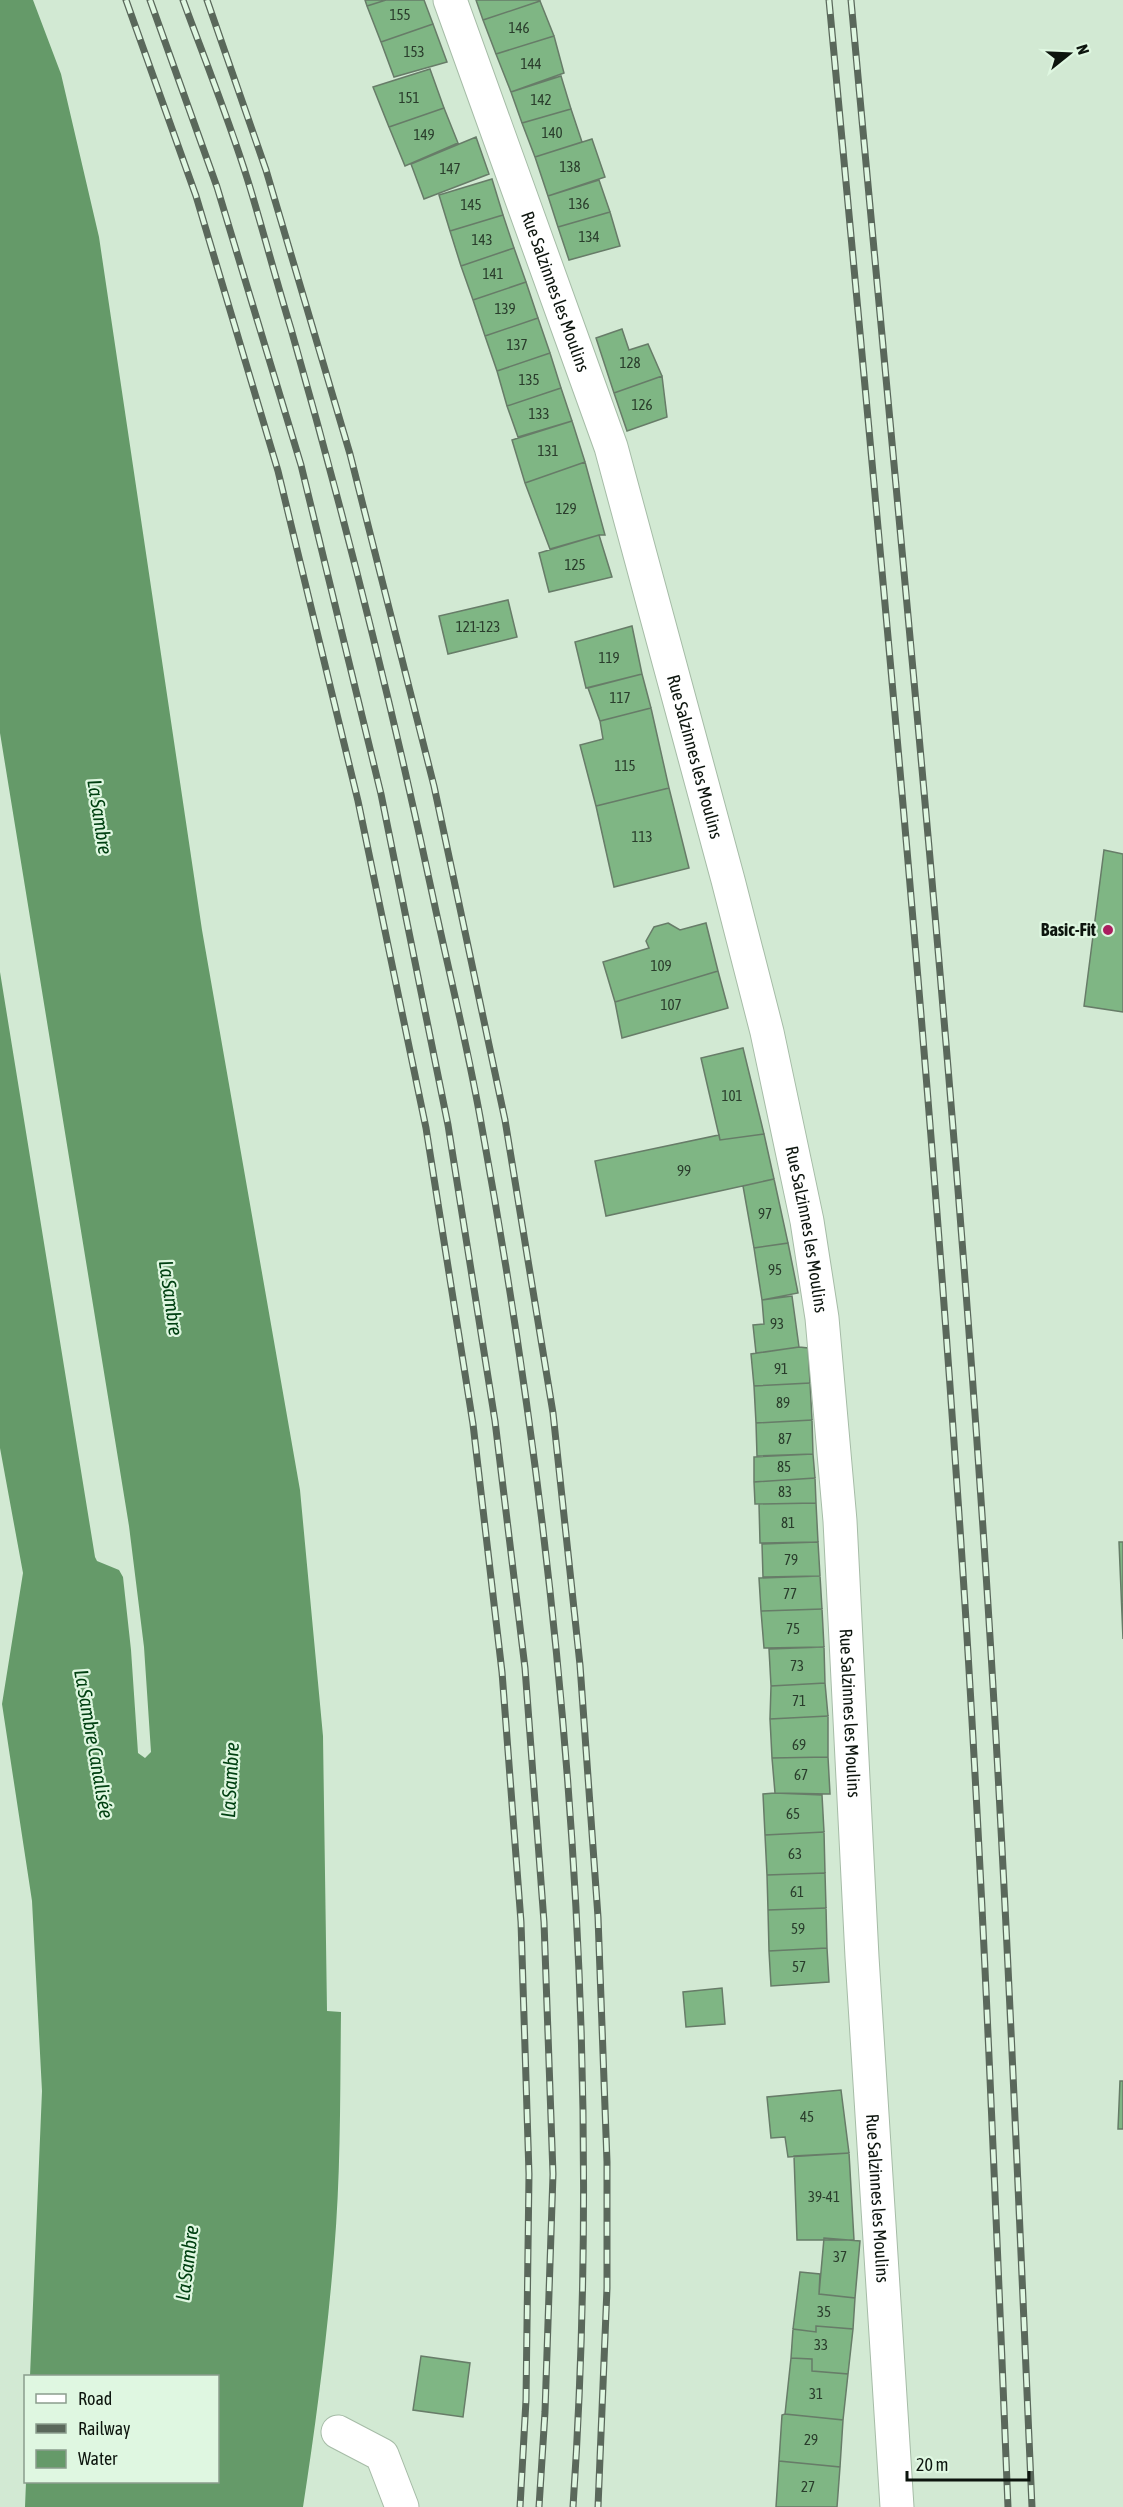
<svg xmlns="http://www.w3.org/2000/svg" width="1123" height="2507" viewBox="0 0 1123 2507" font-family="'Asap Condensed',sans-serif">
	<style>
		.water { fill: #659a69 }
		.building { fill: #7fb684; stroke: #677c68; stroke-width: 1.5 }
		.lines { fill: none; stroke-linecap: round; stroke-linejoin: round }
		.minor-casing { stroke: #a6bca7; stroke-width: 35 }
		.minor { stroke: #fff; stroke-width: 33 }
		.rail-casing { stroke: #5a685b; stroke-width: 7 }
		.rail { stroke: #dff7e1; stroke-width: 4.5; stroke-dasharray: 14; stroke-linecap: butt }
		.poi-dot { fill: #aa1e5f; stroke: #dff7e1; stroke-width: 2 }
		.labels { text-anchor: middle; stroke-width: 4.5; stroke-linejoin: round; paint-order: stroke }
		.number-label { font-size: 15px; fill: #2a3d2c }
		.street-label { font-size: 18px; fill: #0d150e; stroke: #dff7e1 }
		.poi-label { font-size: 18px; font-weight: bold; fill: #0d150e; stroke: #dff7e1; text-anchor: end }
		.water-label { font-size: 20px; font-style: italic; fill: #004011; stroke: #dff7e1 }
	</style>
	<rect width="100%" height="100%" fill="#d2e9d3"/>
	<!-- water -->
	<path class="water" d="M 0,0 L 33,0 L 61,74 L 99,237 L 202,930 L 300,1490 L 323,1736 L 327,2011 L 341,2012 C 340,2092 341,2173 334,2253 C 327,2338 316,2423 303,2507 L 25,2507 L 26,2482 L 218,2482 L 218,2376 L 30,2376 L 42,2091 L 32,1901 L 2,1704 L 23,1573 L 0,1448 L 0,972 L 95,1557 L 97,1561 L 119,1570 L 123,1577 L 131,1650 L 138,1753 L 145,1758 L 151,1752 L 144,1647 L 129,1526 L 0,733 Z"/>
	<!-- building -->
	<path class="building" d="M 365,0 L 386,0 L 367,6 Z
		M 386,0 L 424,0 L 433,24 L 381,42 L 367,6 Z
		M 476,0 L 540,0 L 540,1 L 483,20 Z
		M 540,1 L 554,36 L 496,54 L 483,20 Z
		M 433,24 L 447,62 L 394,77 L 381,42 Z
		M 554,36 L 564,73 L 511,92 L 496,54 Z
		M 430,69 L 444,108 L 389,127 L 373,87 Z
		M 561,76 L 571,109 L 522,123 L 511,92 Z
		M 444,108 L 458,143 L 405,166 L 389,127 Z
		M 571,109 L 582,142 L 535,157 L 522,123 Z
		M 476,137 L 489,174 L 424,199 L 411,164 Z
		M 592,139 L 605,177 L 548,196 L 535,157 Z
		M 492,179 L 503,215 L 450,231 L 439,195 Z
		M 599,180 L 610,212 L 558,227 L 548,196 Z
		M 610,212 L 620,246 L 569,260 L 558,227 Z
		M 503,215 L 514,248 L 461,266 L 450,231 Z
		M 514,248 L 526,282 L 473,300 L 461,266 Z
		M 526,282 L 538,318 L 485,336 L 473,300 Z
		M 538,318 L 550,353 L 497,371 L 485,336 Z
		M 622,329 L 629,350 L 648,344 L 662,376 L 614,393 L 596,338 Z
		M 550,353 L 561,388 L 507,406 L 497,371 Z
		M 662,376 L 667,417 L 627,431 L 614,393 Z
		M 561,388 L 572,421 L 518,437 L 507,406 Z
		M 572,421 L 585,462 L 525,483 L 512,440 Z
		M 585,462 L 605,535 L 599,535 L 550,549 L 525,483 Z
		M 599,535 L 612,577 L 549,592 L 539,553 Z
		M 508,600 L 517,637 L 448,654 L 439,616 Z
		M 632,626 L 642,674 L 586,688 L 575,642 Z
		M 642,674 L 651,708 L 600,721 L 588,688 Z
		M 651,708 L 669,788 L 596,806 L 580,745 L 603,739 L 600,721 Z
		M 669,788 L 689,868 L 614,887 L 596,806 Z
		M 1104,850 L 1123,854 L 1123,1012 L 1084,1006 Z
		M 668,923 L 680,930 L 706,923 L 718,971 L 615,1002 L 603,962 L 649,948 L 646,941 L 654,927 Z
		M 718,971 L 728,1008 L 622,1038 L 615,1002 Z
		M 743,1048 L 764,1134 L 720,1140 L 701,1058 Z
		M 764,1134 L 774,1179 L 606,1216 L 595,1161 L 719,1135 L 720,1140 Z
		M 774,1179 L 788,1243 L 754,1248 L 743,1186 Z
		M 788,1243 L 798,1293 L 762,1300 L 754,1248 Z
		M 792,1296 L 799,1347 L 756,1353 L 753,1325 L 764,1324 L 762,1300 Z
		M 799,1347 L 808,1348 L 810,1383 L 754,1386 L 751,1354 Z
		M 810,1383 L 812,1420 L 756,1423 L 754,1386 Z
		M 812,1420 L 813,1454 L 757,1456 L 756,1423 Z
		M 813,1454 L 815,1478 L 754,1482 L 754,1457 Z
		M 815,1478 L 816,1503 L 755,1504 L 754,1482 Z
		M 816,1503 L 818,1542 L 760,1543 L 759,1504 Z
		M 818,1542 L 820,1576 L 763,1577 L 762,1544 Z
		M 1119,1542 L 1123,1542 L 1123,1639 Z
		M 820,1576 L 822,1609 L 761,1611 L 759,1578 Z
		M 822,1609 L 824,1647 L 764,1648 L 761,1611 Z
		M 824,1647 L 825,1683 L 771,1686 L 769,1649 Z
		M 825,1683 L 828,1716 L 770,1719 L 771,1686 Z
		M 828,1716 L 828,1757 L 772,1758 L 770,1719 Z
		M 828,1757 L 830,1794 L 775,1793 L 772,1758 Z
		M 775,1793 L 822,1795 L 824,1832 L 765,1835 L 763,1794 Z
		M 824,1832 L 825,1873 L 767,1875 L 765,1835 Z
		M 825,1873 L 826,1908 L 768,1910 L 767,1875 Z
		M 826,1908 L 827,1948 L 769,1951 L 768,1910 Z
		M 827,1948 L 829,1982 L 771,1986 L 769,1951 Z
		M 722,1988 L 725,2024 L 686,2027 L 683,1992 Z
		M 1120,2081 L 1123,2081 L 1123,2129 L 1118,2129 Z
		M 841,2090 L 849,2153 L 788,2157 L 785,2137 L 771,2138 L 767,2097 Z
		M 849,2153 L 854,2240 L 797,2240 L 794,2156 Z
		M 824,2238 L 860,2241 L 855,2298 L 819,2294 Z
		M 800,2272 L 820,2274 L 819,2294 L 855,2298 L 853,2329 L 816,2326 L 816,2332 L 793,2329 Z
		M 816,2326 L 853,2329 L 848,2374 L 812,2371 L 812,2359 L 791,2358 L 793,2329 L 816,2332 Z
		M 421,2356 L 470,2363 L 463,2417 L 413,2410 Z
		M 791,2358 L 812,2359 L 812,2371 L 848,2374 L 843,2420 L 785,2414 Z
		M 785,2414 L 843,2420 L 840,2467 L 779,2461 L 782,2415 Z
		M 779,2461 L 840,2467 L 837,2507 L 776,2507 Z"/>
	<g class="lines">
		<defs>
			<g id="minor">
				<path id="s1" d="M 450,0 L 611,447 L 728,880 L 767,1032 L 807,1221 L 822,1318 L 840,1521 L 862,1957 L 897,2507"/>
				<path d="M 338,2432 L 382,2455 L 402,2507"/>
			</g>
		</defs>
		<!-- minor casing -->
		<use href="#minor" class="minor-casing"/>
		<!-- minor -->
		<use href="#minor" class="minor"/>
		<defs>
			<path id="rail" d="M 126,0 L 196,196 L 278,471 L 358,801 L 426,1128 L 473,1424 L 502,1672 L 521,1922 L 529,2174 L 526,2400 L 520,2507
				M 150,0 L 217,187 L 301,465 L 381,794 L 448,1125 L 495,1421 L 525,1668 L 544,1922 L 553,2174 L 545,2412 L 539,2507
				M 183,0 C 205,60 229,120 248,181 C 263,230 276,280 291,329 C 345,518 393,709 434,902 C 450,977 469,1052 482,1128 C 565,1582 604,2046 573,2507
				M 207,0 L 266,170 L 350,454 L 434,786 L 505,1120 L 553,1413 L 580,1665 L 598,1917 L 607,2162 L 607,2288 L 598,2507
				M 829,0 C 875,495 923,989 957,1485 C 981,1825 994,2166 1008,2507
				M 851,0 C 896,495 946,989 980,1485 C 1004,1825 1017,2166 1032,2507"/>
		</defs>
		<!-- rail casing -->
		<use href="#rail" class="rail-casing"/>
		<!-- rail -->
		<use href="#rail" class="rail"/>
	</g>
	<!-- markers -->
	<circle class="poi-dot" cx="1108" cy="930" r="6"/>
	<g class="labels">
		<!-- number labels -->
		<g class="number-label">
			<text x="400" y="20">155</text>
			<text x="519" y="33">146</text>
			<text x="414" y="57">153</text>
			<text x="531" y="69">144</text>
			<text x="409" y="103">151</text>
			<text x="541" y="105">142</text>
			<text x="552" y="138">140</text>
			<text x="424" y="140">149</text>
			<text x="570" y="172">138</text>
			<text x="450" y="174">147</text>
			<text x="579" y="209">136</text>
			<text x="471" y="210">145</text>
			<text x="589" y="242">134</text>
			<text x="482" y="245">143</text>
			<text x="493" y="279">141</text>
			<text x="505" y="314">139</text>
			<text x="517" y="350">137</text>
			<text x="630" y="368">128</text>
			<text x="529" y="385">135</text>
			<text x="642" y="410">126</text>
			<text x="539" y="419">133</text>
			<text x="548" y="456">131</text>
			<text x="566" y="514">129</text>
			<text x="575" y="570">125</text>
			<text x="478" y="632">121-123</text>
			<text x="609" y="663">119</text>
			<text x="620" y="703">117</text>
			<text x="625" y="771">115</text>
			<text x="642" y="842">113</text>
			<text x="661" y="971">109</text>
			<text x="671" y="1010">107</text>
			<text x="732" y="1101">101</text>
			<text x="684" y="1176">99</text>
			<text x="765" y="1219">97</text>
			<text x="775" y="1275">95</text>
			<text x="777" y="1329">93</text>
			<text x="781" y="1374">91</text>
			<text x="783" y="1408">89</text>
			<text x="785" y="1444">87</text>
			<text x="784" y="1472">85</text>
			<text x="785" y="1497">83</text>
			<text x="788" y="1528">81</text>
			<text x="791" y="1565">79</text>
			<text x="790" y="1599">77</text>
			<text x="793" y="1634">75</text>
			<text x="797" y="1671">73</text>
			<text x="799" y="1706">71</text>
			<text x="799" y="1750">69</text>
			<text x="801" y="1780">67</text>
			<text x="793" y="1819">65</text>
			<text x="795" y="1859">63</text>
			<text x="797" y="1897">61</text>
			<text x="798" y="1934">59</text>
			<text x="799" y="1972">57</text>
			<text x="807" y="2122">45</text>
			<text x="824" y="2202">39-41</text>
			<text x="840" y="2262">37</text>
			<text x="824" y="2317">35</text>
			<text x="821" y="2350">33</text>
			<text x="816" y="2399">31</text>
			<text x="811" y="2445">29</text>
			<text x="808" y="2492">27</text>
		</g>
		<!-- street labels -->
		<g class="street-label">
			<text dy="6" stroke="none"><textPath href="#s1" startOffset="310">Rue Salzinnes les Moulins</textPath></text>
			<text dy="6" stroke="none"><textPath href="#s1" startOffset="796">Rue Salzinnes les Moulins</textPath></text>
			<text dy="6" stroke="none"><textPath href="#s1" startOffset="1282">Rue Salzinnes les Moulins</textPath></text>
			<text dy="6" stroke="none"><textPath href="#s1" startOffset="1768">Rue Salzinnes les Moulins</textPath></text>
			<text dy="6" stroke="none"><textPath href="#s1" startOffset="2254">Rue Salzinnes les Moulins</textPath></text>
		</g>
		<!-- poi labels -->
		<g class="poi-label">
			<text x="1096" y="936">Basic-Fit</text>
		</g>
		<!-- water labels -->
		<g class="water-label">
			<text transform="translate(100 817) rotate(81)" y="7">La Sambre</text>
			<text transform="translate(171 1298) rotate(82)" y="7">La Sambre</text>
			<text transform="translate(94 1744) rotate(80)" y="7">La Sambre Canalisée</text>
			<text transform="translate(230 1780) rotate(-87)" y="7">La Sambre</text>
			<text transform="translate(187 2263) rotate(-83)" y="7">La Sambre</text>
		</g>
	</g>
	<!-- legend -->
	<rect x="24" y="2375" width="195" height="108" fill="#dff7e1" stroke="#8b9d8d" stroke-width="1.5"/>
	<rect x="36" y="2394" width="30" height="9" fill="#ffffff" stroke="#8b9d8d" stroke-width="1.5"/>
	<text x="78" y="2405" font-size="18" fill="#0d150e">Road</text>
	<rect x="36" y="2424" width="30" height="9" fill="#5a685b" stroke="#8b9d8d" stroke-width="1.5"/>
	<text x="78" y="2435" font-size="18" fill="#0d150e">Railway</text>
	<rect x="36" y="2450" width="30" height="18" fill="#659a69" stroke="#8b9d8d" stroke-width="1.5"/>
	<text x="78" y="2465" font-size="18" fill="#0d150e">Water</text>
	<!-- north arrow -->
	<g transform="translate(1069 54) rotate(72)" stroke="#dff7e1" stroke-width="4.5" paint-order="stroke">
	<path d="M0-4.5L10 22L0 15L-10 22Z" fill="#0d150e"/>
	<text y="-9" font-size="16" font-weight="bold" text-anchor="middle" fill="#0d150e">N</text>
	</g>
	<!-- scale -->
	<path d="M907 2471v9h122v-9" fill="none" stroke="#0d150e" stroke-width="3"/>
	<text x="916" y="2471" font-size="18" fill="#0d150e" stroke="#dff7e1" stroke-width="4.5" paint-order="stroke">20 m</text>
</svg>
